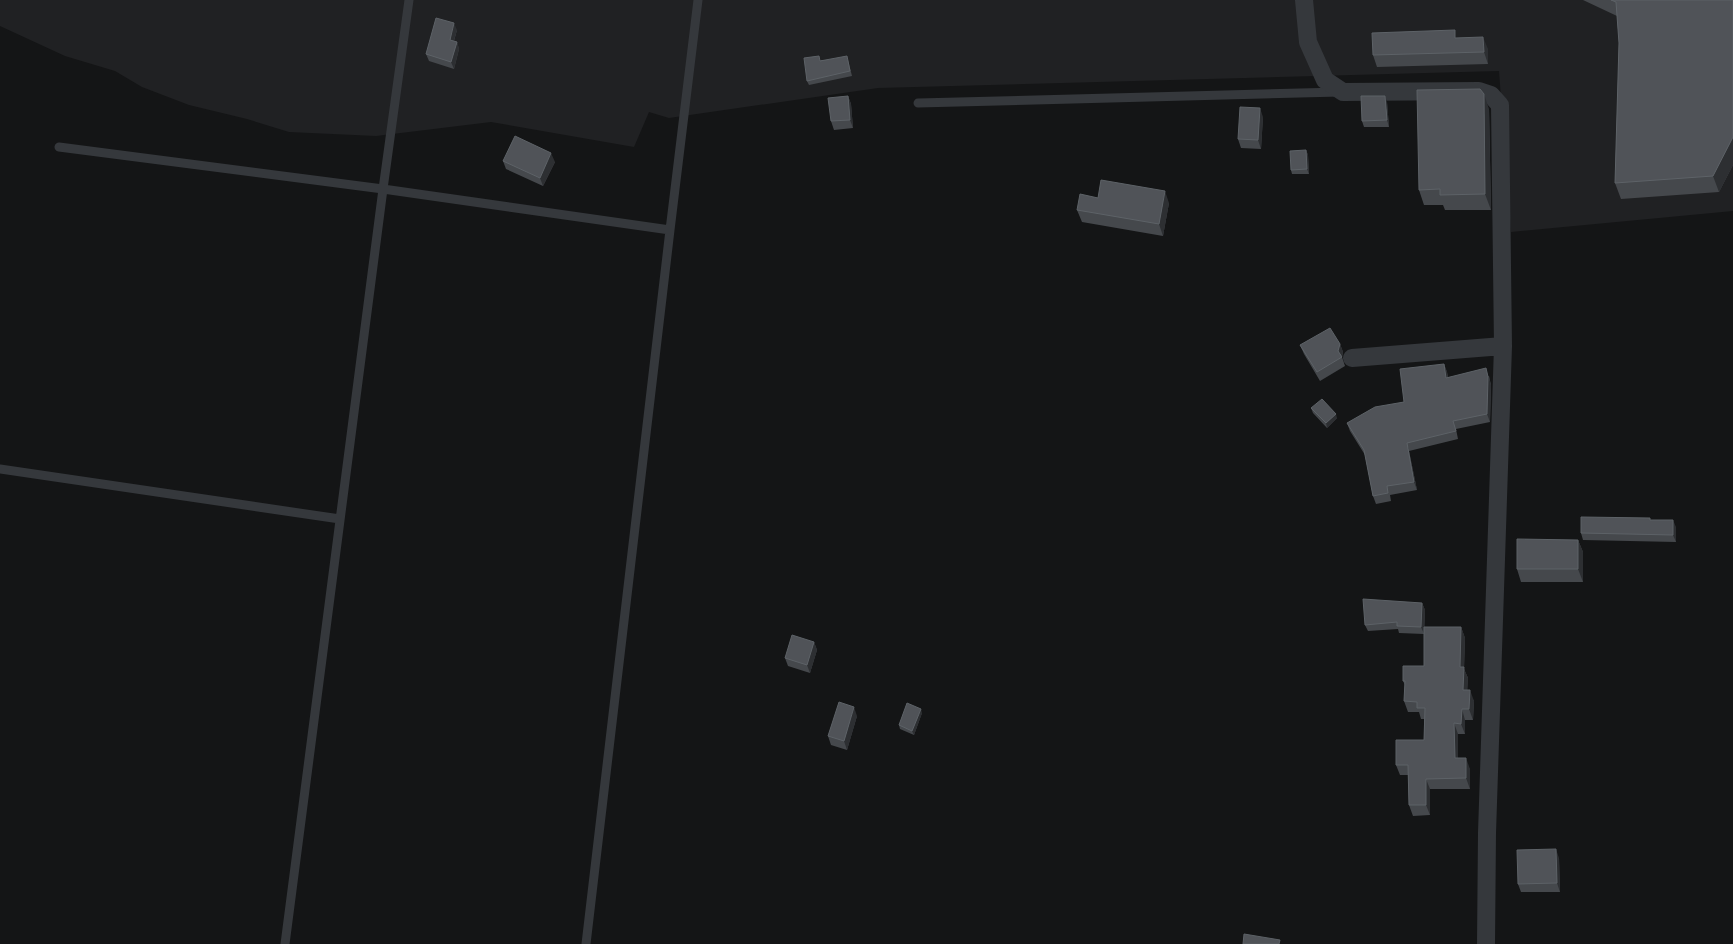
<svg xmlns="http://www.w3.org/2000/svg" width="1733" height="944" viewBox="0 0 1733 944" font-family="Cabin,sans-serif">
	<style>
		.built { fill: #202123 }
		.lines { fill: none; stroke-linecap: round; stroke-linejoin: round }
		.lane { stroke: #35383c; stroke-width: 9 }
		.street { stroke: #35383c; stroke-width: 18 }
		.wall { fill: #45484c }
		.shaded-wall { fill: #2d2f32 }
		.building { fill: #505358; stroke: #5d6267 }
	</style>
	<rect width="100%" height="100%" fill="#141516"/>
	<!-- built -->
	<path class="built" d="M 0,0 L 1733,0 L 1733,211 L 1511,232 L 1499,71 L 878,88 L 669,118 L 649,112 L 634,147 L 491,122 L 376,136 L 289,132 L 247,119 L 189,105 L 142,87 L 115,71 L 65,56 L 0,26 Z"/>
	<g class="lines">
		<!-- lane -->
		<path class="lane" d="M 918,103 L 1340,92
			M 59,147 L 383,189 L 670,230 L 698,0
			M 0,469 L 340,519
			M 285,944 L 383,189 L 409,0
			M 586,944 L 670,230"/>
		<!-- street -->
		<path class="street" d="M 1304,0 L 1308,42 L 1325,80 L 1343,92 L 1479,91 L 1491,95 L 1500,105 L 1503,346 L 1487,833 L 1486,944
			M 1352,358 L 1503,346"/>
	</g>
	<!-- wall -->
	<path class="wall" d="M 1583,0 L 1733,0 L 1733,165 L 1719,192 L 1621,199 L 1615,183 L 1619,43 L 1617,16 Z
		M 457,30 L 454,41 L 457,42 L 459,49 L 454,69 L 429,61 L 426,54 Z
		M 1458,38 L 1488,49 L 1488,64 L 1377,67 L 1373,55 Z
		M 821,60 L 848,60 L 852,76 L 809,85 L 807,81 Z
		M 848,96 L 851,104 L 853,128 L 834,130 L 831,121 Z
		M 1387,102 L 1389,127 L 1364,127 L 1362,121 Z
		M 1489,109 L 1491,210 L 1445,210 L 1443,205 L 1424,205 L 1419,190 Z
		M 1263,117 L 1261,149 L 1241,148 L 1238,139 Z
		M 1306,150 L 1308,155 L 1309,174 L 1292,174 L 1291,170 Z
		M 503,161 L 555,162 L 543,186 L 506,169 Z
		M 1098,198 L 1169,203 L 1163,236 L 1082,222 L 1077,210 Z
		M 1340,344 L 1343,352 L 1342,357 L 1345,366 L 1320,381 L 1304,354 L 1300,345 Z
		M 1444,364 L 1447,372 L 1448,377 L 1489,376 L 1491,385 L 1490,422 L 1456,429 L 1458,439 L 1409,451 L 1417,490 L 1390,495 L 1391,501 L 1376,504 L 1373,496 L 1365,455 L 1350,431 L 1347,423 L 1404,402 Z
		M 1311,408 L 1337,418 L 1327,428 L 1313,413 Z
		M 1650,518 L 1650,520 L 1676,527 L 1676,542 L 1583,540 L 1581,533 Z
		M 1578,540 L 1583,552 L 1583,582 L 1521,582 L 1517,569 Z
		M 1422,603 L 1425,610 L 1424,634 L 1399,633 L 1398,629 L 1368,631 L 1365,625 Z
		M 1461,627 L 1465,638 L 1464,669 L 1468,678 L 1467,690 L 1474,701 L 1473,720 L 1465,720 L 1465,734 L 1458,734 L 1458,758 L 1470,769 L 1470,789 L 1430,789 L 1430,815 L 1413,816 L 1409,805 L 1408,775 L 1400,775 L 1396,765 L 1424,740 L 1424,719 L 1421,719 L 1419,712 L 1408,712 L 1404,701 L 1405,685 L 1403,681 L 1424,666 Z
		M 814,642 L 817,650 L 810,673 L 788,666 L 785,658 Z
		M 922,713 L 914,735 L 900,729 L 899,725 Z
		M 857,716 L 847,750 L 831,745 L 828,736 Z
		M 1559,858 L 1560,892 L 1521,892 L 1518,884 Z"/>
	<!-- shaded-wall -->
	<path class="shaded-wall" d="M 454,23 L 457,30 L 452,47 L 450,40 Z
		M 1483,37 L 1488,49 L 1488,64 L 1484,52 Z
		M 457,42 L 459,49 L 454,69 L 451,62 Z
		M 1484,94 L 1489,109 L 1491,210 L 1485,194 Z
		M 848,96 L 851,104 L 853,128 L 850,120 Z
		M 1385,96 L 1387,102 L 1389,127 L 1387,120 Z
		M 1260,108 L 1263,117 L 1261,149 L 1258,140 Z
		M 1733,137 L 1733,165 L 1719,192 L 1713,176 Z
		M 1306,150 L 1308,155 L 1309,174 L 1307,169 Z
		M 551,153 L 555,162 L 543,186 L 540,178 Z
		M 1165,191 L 1169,203 L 1163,236 L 1159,224 Z
		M 1340,344 L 1343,352 L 1342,357 L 1338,351 Z
		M 1444,364 L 1447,372 L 1449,386 L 1446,378 Z
		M 1486,368 L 1491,385 L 1490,422 L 1487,414 Z
		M 1336,414 L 1337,418 L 1327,428 L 1326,423 Z
		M 1407,443 L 1409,451 L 1417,490 L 1414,482 Z
		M 1673,520 L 1676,527 L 1676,542 L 1673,535 Z
		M 1578,540 L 1583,552 L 1583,582 L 1578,569 Z
		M 1422,603 L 1425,610 L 1424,634 L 1421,627 Z
		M 1461,627 L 1465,638 L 1464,669 L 1468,678 L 1467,701 L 1463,690 L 1460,667 Z
		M 814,642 L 817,650 L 810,673 L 807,665 Z
		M 1470,690 L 1474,701 L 1473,720 L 1469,709 Z
		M 854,707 L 857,716 L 847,750 L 844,741 Z
		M 921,709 L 922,713 L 914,735 L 912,731 Z
		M 1462,709 L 1465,720 L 1465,734 L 1461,724 Z
		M 1454,723 L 1458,734 L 1458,769 L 1455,758 Z
		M 1466,758 L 1470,769 L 1470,789 L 1466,778 Z
		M 1426,779 L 1430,789 L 1430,815 L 1426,805 Z
		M 1556,849 L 1559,858 L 1560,892 L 1557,883 Z"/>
	<!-- building -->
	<path class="building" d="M 1611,0 L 1733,0 L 1733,137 L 1713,176 L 1615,183 L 1619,43 L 1616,2 Z
		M 436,18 L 454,23 L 450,40 L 457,42 L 451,62 L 426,54 Z
		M 1455,30 L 1455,38 L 1483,37 L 1484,52 L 1373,55 L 1372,33 Z
		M 819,56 L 820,61 L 847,56 L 850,71 L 807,81 L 804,58 Z
		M 1480,89 L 1484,94 L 1485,194 L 1440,195 L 1440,189 L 1419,190 L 1417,90 Z
		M 848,96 L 850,120 L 831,121 L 828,98 Z
		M 1361,96 L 1385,96 L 1387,120 L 1362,121 Z
		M 1240,107 L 1260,108 L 1258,140 L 1238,139 Z
		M 515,136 L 551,153 L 540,178 L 503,161 Z
		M 1306,150 L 1307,169 L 1291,170 L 1290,151 Z
		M 1101,180 L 1165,191 L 1159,224 L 1077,210 L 1080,194 L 1098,198 Z
		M 1330,328 L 1340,344 L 1338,351 L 1342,357 L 1317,372 L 1300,345 Z
		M 1444,364 L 1446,378 L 1486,368 L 1488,377 L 1487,414 L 1453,421 L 1456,431 L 1407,443 L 1414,482 L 1387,486 L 1388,493 L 1373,496 L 1364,450 L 1347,423 L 1375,407 L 1404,402 L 1400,369 Z
		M 1322,399 L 1336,414 L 1326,423 L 1311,408 Z
		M 1581,517 L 1650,518 L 1650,520 L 1673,520 L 1673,535 L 1581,533 Z
		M 1517,539 L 1578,540 L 1578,569 L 1517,569 Z
		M 1363,599 L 1422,603 L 1421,627 L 1397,626 L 1397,622 L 1365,625 Z
		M 1424,627 L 1461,627 L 1460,667 L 1464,667 L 1463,690 L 1470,690 L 1469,709 L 1462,709 L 1461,724 L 1454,723 L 1455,758 L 1466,758 L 1466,778 L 1426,779 L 1426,805 L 1409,805 L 1408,765 L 1396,765 L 1396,740 L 1424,740 L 1425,708 L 1417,708 L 1417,702 L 1404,701 L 1405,681 L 1403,681 L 1403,666 L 1424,666 Z
		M 792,635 L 814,642 L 807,665 L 785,658 Z
		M 839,702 L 854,707 L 844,741 L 828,736 Z
		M 907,703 L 921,709 L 912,731 L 899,725 Z
		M 1556,849 L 1557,883 L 1518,884 L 1517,850 Z
		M 1244,934 L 1280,940 L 1279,944 L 1243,944 Z"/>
</svg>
